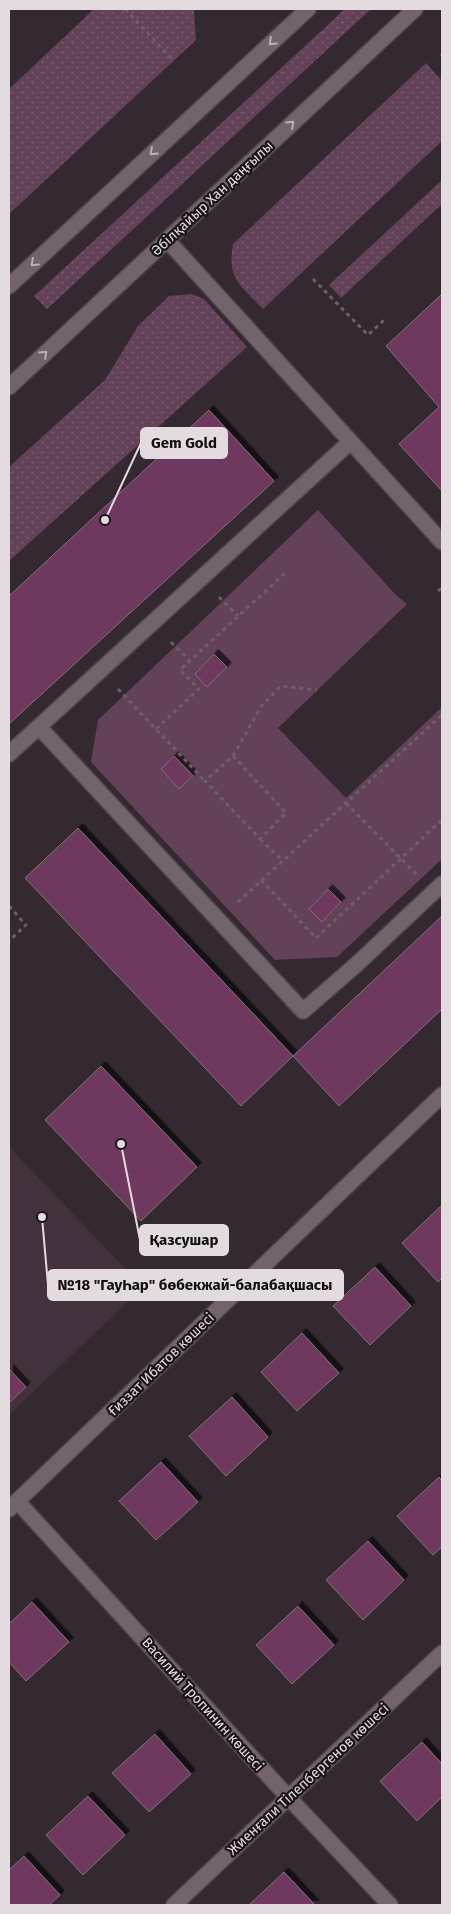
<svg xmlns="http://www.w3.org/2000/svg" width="451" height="1914" viewBox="0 0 451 1914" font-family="'Fira Sans',sans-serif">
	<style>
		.built { fill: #43313d }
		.grass { fill: url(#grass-dots) }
		.park { fill: #634158 }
		.building { fill: #6e385e; stroke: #7f717a; filter: url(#shadow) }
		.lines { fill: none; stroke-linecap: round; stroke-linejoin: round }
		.service-casing { stroke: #50464d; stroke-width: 18 }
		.minor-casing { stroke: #50464d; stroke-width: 18 }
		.secondary-casing { stroke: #50464d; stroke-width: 18 }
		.path { stroke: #6b6067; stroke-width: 3; stroke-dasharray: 4 4; stroke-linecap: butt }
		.service { stroke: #72636c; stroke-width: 15 }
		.minor { stroke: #72636c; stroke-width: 15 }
		.secondary { stroke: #72636c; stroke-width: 15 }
		.oneway { stroke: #bcb1b7 }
		.labels { text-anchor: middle; stroke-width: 4.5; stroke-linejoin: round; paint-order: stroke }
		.street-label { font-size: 14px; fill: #e4dbe0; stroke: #191417 }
		.leader { fill: none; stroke: #e4dbe0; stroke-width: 2 }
		.callout-dot { fill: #e4dbe0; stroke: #191417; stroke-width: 2 }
		.callout { fill: #e4dbe0; stroke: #e4dbe0; stroke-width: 2 }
		.callout-label { font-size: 15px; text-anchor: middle; font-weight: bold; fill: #111 }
	</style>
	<defs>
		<pattern id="grass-dots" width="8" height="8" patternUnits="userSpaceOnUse" patternTransform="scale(1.25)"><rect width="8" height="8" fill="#634158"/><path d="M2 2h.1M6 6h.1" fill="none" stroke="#795c70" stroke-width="1.8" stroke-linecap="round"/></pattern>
		<filter id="shadow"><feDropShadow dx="4.5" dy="-4.5" stdDeviation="0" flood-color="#0009"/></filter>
	</defs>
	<rect width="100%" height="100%" fill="#352931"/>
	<!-- built -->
	<path class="built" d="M 9,1147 L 143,1287 L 9,1415 Z"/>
	<!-- grass -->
	<path class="grass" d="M 94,9 L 196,9 L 194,11 L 196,40 L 9,214 L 9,89 Z
		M 345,9 L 371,9 L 47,309 L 34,296 Z
		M 426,63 L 442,81 L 442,141 L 263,309 C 240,284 227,280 233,244 Z
		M 442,180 L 442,204 L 341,298 L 329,285 Z
		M 191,294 L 204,299 L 247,347 L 9,561 L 9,467 L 105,380 L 138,326 L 169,296 Z"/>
	<!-- park -->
	<path class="park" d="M 318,510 L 396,595 L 407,604 L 278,728 L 346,798 L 442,707 L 442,859 L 337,957 L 275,960 L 91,762 L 98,720 Z"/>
	<!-- building -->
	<path class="building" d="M 442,294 L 442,491 L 399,444 L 439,407 L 386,346 Z
		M 209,410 L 274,481 L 9,724 L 9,596 Z
		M 214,654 L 227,667 L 207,687 L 195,674 Z
		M 174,756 L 193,776 L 179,789 L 161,769 Z
		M 78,828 L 293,1056 L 241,1106 L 25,878 Z
		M 328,889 L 341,902 L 322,922 L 309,909 Z
		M 442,916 L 442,1009 L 339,1106 L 293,1056 Z
		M 101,1066 L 197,1167 L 141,1221 L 45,1120 Z
		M 442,1205 L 442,1278 L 438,1282 L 402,1243 Z
		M 375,1267 L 411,1306 L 370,1345 L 333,1306 Z
		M 302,1333 L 339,1373 L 297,1411 L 261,1372 Z
		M 9,1369 L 26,1387 L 9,1403 Z
		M 232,1397 L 268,1437 L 226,1476 L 189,1436 Z
		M 161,1462 L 198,1502 L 156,1540 L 119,1501 Z
		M 439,1477 L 442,1481 L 442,1547 L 433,1555 L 397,1516 Z
		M 368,1541 L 404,1580 L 363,1620 L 326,1580 Z
		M 32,1602 L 69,1642 L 26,1681 L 9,1662 L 9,1624 Z
		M 298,1606 L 334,1645 L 292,1684 L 256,1645 Z
		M 155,1734 L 191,1774 L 149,1812 L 112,1773 Z
		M 422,1742 L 442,1764 L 442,1797 L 417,1821 L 380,1781 Z
		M 88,1796 L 125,1835 L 83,1875 L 46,1835 Z
		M 24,1856 L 60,1895 L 49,1905 L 9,1905 L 9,1870 Z
		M 284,1872 L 315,1905 L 249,1905 Z"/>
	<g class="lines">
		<defs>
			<path id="service" d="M 167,240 L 442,542
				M 39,727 L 303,1011 L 357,964 L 442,884
				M 9,754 L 350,442"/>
			<path id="minor" d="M 17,1501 L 288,1797 L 390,1905
				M 9,1509 L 442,1095
				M 174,1905 L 442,1653"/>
			<path id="secondary" d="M 9,286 L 308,9
				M 9,387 L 415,9"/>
		</defs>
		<!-- service casing -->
		<use href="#service" class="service-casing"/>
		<!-- minor casing -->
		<use href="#minor" class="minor-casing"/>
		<!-- secondary casing -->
		<use href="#secondary" class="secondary-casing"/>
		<!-- path -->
		<path class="path" d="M 125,9 L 174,61
			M 441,54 L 442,55
			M 313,279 L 368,335 L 384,320
			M 438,591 L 442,588
			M 219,597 L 238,616
			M 171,642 L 190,661
			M 118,689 L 205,781
			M 156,729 L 199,689 L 180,670 L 285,573
			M 233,756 L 286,813 L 260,839 L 205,781 Z
			M 233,756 L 262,705 L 281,686 L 317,690
			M 346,803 L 416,874
			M 260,839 L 283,861
			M 261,880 L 316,938 L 442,820
			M 238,902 L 442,715
			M 9,906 L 26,925 L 9,941"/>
		<!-- service -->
		<use href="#service" class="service"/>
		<!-- minor -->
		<use href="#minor" class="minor"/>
		<!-- secondary -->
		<use href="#secondary" class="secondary"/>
	</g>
	<!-- one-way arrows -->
	<defs><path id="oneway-chevron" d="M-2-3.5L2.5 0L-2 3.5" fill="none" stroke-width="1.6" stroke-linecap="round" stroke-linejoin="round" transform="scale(1.25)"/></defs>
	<g class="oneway">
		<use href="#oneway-chevron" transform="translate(272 42) rotate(137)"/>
		<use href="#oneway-chevron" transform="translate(291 124) rotate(-43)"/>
		<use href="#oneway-chevron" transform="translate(153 152) rotate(137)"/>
		<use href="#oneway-chevron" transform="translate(34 263) rotate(137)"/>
		<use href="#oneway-chevron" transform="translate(44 354) rotate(-43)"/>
	</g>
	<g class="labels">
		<!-- street labels -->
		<g class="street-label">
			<text transform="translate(212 198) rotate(-43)" y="5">Әбілқайыр Хан даңғылы</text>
			<text transform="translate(161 1364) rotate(-44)" y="5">Ғиззат Ибатов көшесі</text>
			<text transform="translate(203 1704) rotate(48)" y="5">Василий Тропинин көшесі</text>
			<text transform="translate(308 1779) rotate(-43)" y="5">Жиенғали Тілепбергенов көшесі</text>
		</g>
	</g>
	<!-- callouts -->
	<path class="leader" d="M105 520L141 443M121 1144L140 1240M42 1217L48 1285"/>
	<g class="callout-dot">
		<circle cx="105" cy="520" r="5"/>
		<circle cx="121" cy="1144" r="5"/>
		<circle cx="42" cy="1217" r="5"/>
	</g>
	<g class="callout">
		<rect x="141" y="428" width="86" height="30" rx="5"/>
		<rect x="140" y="1225" width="88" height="30" rx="5"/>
		<rect x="48" y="1270" width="295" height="30" rx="5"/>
	</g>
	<g class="callout-label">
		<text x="184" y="448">Gem Gold</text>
		<text x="184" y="1245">Қазсушар</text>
		<text x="195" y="1290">№18 "ГауҺар" бөбекжай-балабақшасы</text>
	</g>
	<!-- border -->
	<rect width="451" height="1914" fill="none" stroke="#e4dbe0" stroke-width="20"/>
</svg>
